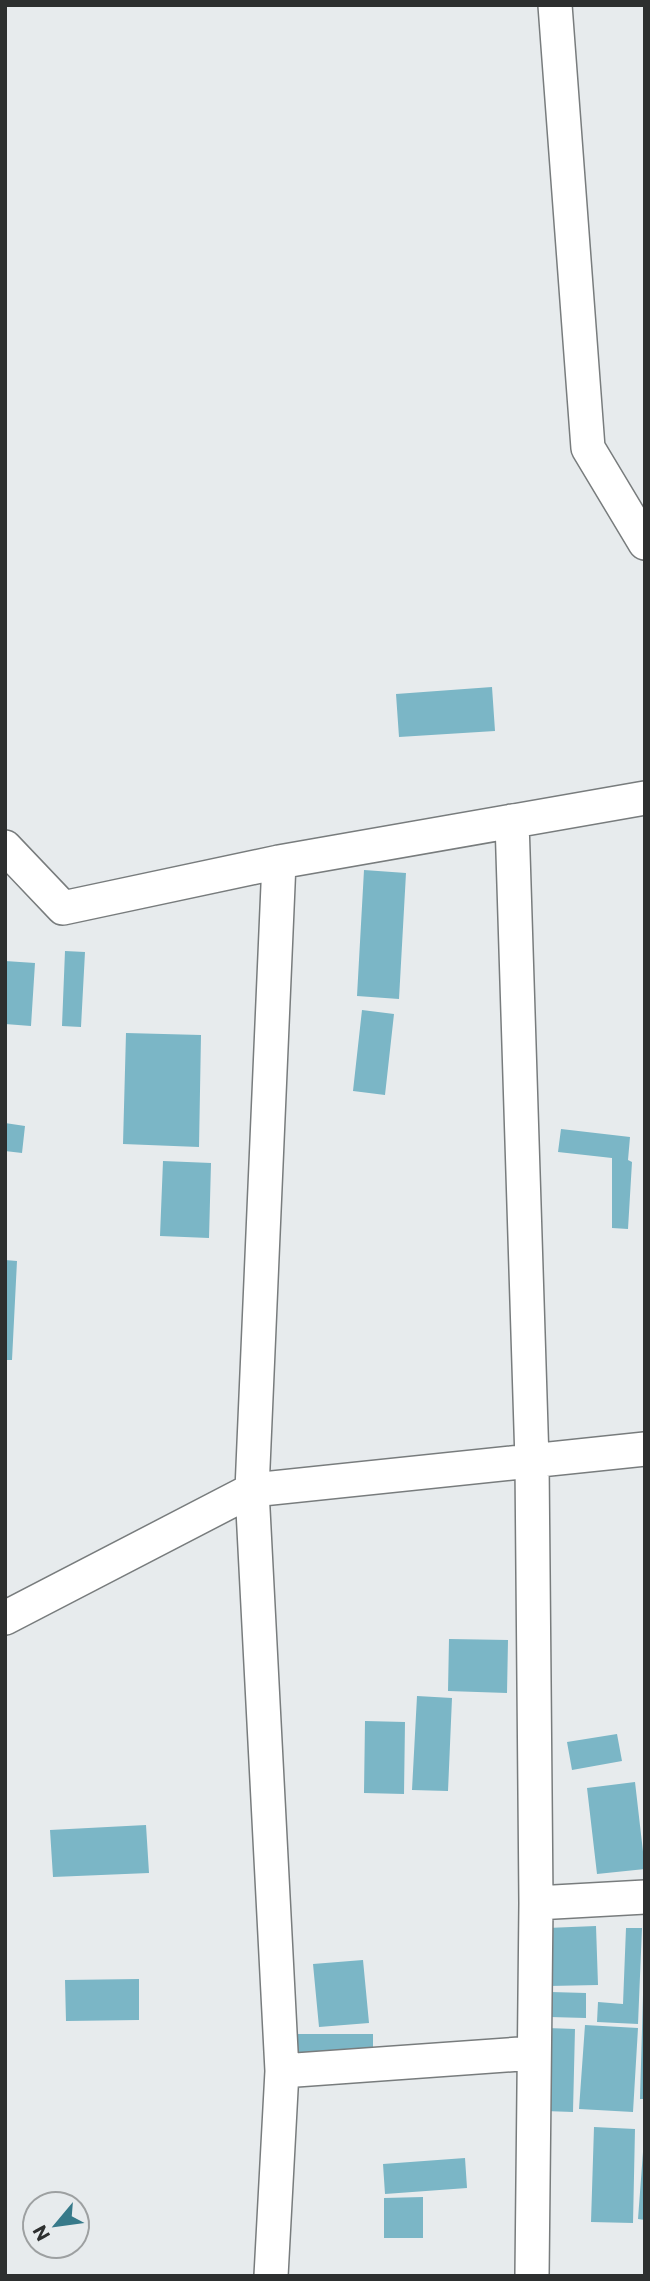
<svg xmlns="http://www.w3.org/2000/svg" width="650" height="2281" viewBox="0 0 650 2281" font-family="Commissioner,sans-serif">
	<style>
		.building { fill: #7bb6c6 }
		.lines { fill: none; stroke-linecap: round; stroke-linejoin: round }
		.minor-casing { stroke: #787c7d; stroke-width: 36 }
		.minor { stroke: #fff; stroke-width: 33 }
	</style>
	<rect width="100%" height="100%" fill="#e7ebed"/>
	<!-- building -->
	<path class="building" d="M 492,687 L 495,731 L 399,737 L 396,694 Z
		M 364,870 L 406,873 L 399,999 L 357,996 Z
		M 65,951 L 85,952 L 81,1027 L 62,1026 Z
		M 5,961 L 35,963 L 31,1026 L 5,1024 Z
		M 362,1010 L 394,1014 L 385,1095 L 353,1091 Z
		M 126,1033 L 201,1035 L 199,1147 L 123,1144 Z
		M 5,1123 L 25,1126 L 22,1153 L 5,1151 Z
		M 561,1129 L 630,1137 L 628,1160 L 632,1162 L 628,1229 L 612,1228 L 612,1158 L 558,1152 Z
		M 163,1161 L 211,1163 L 209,1238 L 160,1236 Z
		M 5,1260 L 17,1261 L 12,1360 L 5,1360 Z
		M 449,1639 L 508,1640 L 507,1693 L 448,1691 Z
		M 417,1696 L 452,1698 L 448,1791 L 412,1790 Z
		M 365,1721 L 405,1722 L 404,1794 L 364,1793 Z
		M 617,1734 L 622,1761 L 572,1770 L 567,1742 Z
		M 635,1782 L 645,1869 L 597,1874 L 587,1788 Z
		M 146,1825 L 149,1873 L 53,1877 L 50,1830 Z
		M 596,1926 L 598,1985 L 549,1986 L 547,1928 Z
		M 626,1928 L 642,1928 L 638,2024 L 597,2022 L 598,2002 L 623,2004 Z
		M 363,1960 L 369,2023 L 319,2027 L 313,1964 Z
		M 139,1979 L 139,2020 L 66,2021 L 65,1980 Z
		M 551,1992 L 586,1993 L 586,2018 L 550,2017 Z
		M 643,1995 L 645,1995 L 645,2099 L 640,2099 Z
		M 585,2025 L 638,2028 L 633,2112 L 579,2109 Z
		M 547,2028 L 575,2029 L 573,2112 L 545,2111 Z
		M 294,2034 L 373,2034 L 373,2059 L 294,2060 Z
		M 594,2127 L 635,2129 L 633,2223 L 591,2222 Z
		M 643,2152 L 645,2152 L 645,2220 L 638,2219 Z
		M 465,2158 L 467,2188 L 385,2194 L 383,2164 Z
		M 423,2197 L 423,2238 L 384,2238 L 384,2198 Z"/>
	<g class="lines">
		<defs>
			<path id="minor" d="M 555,5 L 588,448 L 645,543
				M 512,821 L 532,1461 L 536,1903 L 532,2276
				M 5,847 L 63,908 L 279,862 L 645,798
				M 5,1618 L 252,1490 L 279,862
				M 536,1903 L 645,1897
				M 282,2071 L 534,2053
				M 271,2276 L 282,2071 L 252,1490 L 645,1449"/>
		</defs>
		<!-- minor casing -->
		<use href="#minor" class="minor-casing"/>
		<!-- minor -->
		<use href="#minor" class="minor"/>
	</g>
	<!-- border -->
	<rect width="650" height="2281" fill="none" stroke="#2d2f2f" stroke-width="14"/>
	<!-- north arrow -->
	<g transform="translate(56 2225) rotate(241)"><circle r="33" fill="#e7ebed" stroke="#9da0a1" stroke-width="2"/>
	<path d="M0-5L12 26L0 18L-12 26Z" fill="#377a8a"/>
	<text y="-10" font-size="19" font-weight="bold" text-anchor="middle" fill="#2d2f2f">N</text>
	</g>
</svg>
